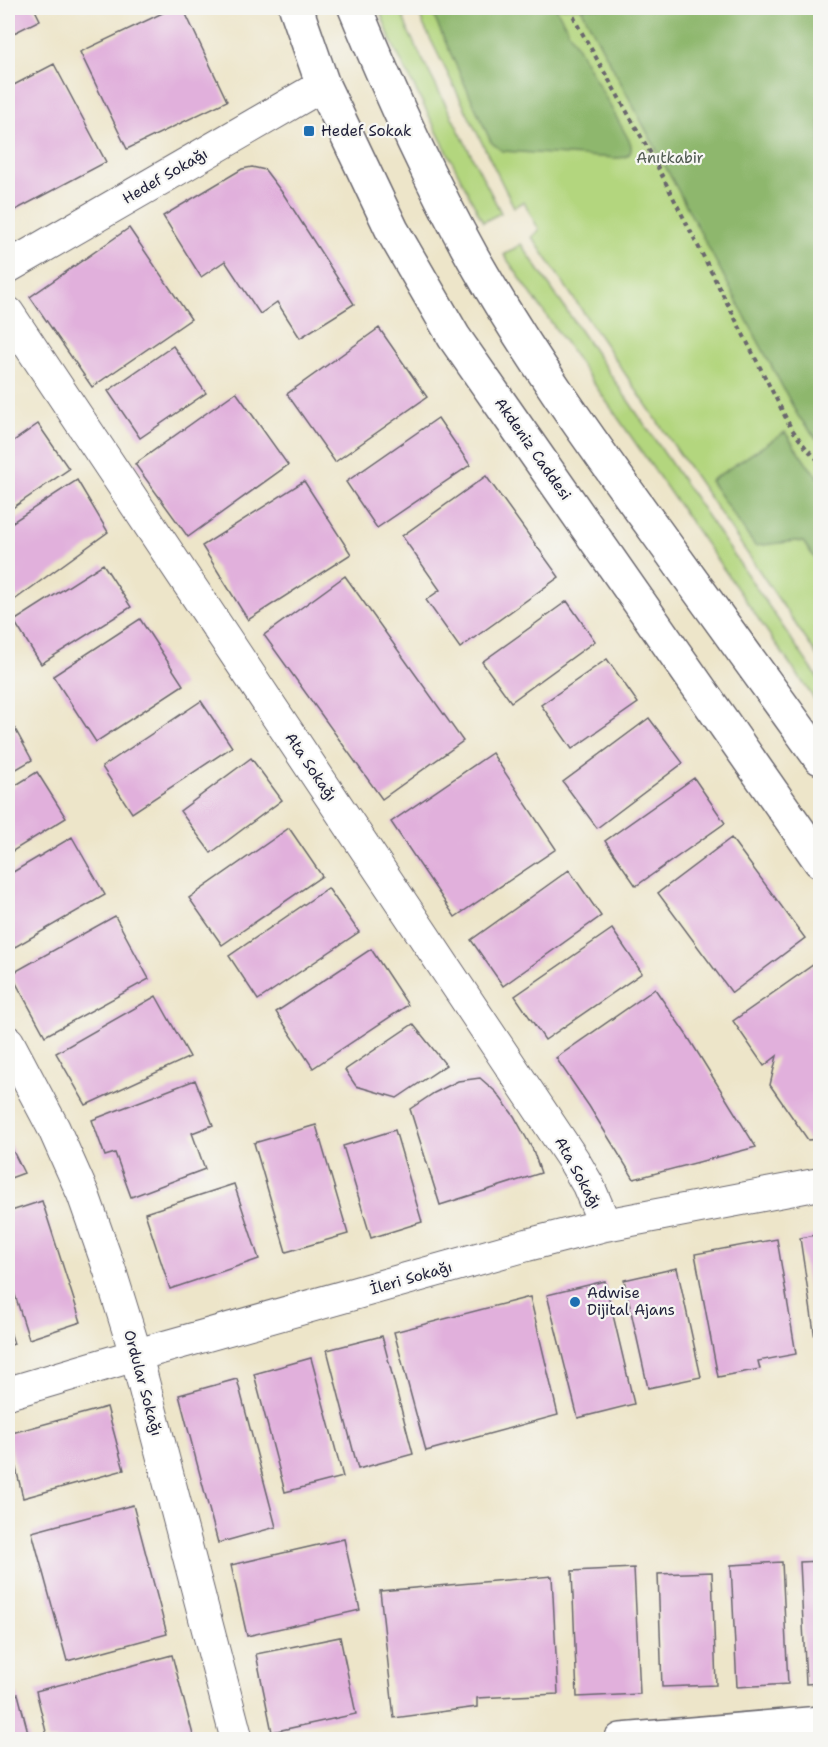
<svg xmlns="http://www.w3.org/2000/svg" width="828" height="1747" viewBox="0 0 828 1747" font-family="'Shantell Sans',sans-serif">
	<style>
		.green { fill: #b3d67e; stroke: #6a7c5c; stroke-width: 1.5 }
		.forest { fill: #8eb76d; stroke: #586c54; stroke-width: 1.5 }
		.building { fill: #e1b0dc }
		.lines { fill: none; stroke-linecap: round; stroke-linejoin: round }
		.street-casing { stroke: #69666d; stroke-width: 34 }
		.secondary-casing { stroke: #69666d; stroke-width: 36 }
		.path { stroke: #69666d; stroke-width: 4; stroke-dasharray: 4.5 4.5; stroke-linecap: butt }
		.street { stroke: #fff; stroke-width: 32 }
		.secondary { stroke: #fff; stroke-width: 33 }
		.poi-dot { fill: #1f6fb2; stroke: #f6f6f2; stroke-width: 2 }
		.labels { text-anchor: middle; stroke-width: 4.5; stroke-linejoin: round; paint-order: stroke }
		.poi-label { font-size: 15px; fill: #22223b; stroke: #f6f6f2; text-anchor: start }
		.park-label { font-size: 15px; fill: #4e584f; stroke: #f6f6f2 }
		.street-label { font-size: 15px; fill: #22223b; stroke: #f6f6f2 }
	</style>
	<rect width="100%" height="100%" fill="#f6f6f2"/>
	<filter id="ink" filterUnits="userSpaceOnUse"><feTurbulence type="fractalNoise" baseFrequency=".0167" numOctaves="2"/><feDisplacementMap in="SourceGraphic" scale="12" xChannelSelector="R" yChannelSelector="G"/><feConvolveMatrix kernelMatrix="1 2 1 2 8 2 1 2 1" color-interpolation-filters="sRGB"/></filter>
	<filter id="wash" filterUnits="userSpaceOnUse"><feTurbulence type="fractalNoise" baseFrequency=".008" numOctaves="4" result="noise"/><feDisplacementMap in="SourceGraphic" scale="24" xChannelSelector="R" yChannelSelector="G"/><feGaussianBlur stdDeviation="1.35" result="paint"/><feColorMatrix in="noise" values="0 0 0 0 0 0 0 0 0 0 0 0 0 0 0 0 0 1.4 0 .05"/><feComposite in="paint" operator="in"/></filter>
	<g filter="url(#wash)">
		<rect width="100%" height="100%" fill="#ede5c9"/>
		<!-- green -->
		<path class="green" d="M 379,8 L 400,8 L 409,33 L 501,213 L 483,222 L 391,41 Z
			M 417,8 L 820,8 L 820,660 L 532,237 L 539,230 L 524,202 L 514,207 L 423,24 Z
			M 521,244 L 820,681 L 820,707 L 504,255 Z"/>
		<!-- forest -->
		<path class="forest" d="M 430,8 L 556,8 L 630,142 C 634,153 628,158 617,158 L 502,151 L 491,142 Z
			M 581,8 L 820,8 L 820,443 L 798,416 Z
			M 785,432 L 806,463 L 820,479 L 820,565 L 803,542 L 796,541 L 755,546 L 710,481 Z"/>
		<g id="blocks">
			<!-- building -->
			<path class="building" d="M 8,8 L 34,8 L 40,20 L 8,36 Z
				M 173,8 L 183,8 L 227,101 L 127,149 L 80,52 Z
				M 54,64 L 106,162 L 8,214 L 8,88 Z
				M 252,167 L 265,170 L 284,195 L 354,304 L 300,338 L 277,302 L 260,314 L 225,261 L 201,277 L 163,216 L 242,169 Z
				M 129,228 L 191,319 L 92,387 L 30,297 Z
				M 379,328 L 427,397 L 335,462 L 287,394 Z
				M 173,346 L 206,393 L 140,438 L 108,391 Z
				M 236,392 L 288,465 L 188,537 L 135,464 Z
				M 438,418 L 470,465 L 377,528 L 346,482 Z
				M 38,424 L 69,469 L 8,511 L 8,445 Z
				M 486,476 L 559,577 L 460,648 L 426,600 L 440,590 L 402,536 Z
				M 77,480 L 108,532 L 13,601 L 8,592 L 8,525 Z
				M 304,481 L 351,554 L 248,620 L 202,546 Z
				M 103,564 L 131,607 L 41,664 L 14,621 Z
				M 345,576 L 463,741 L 382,799 L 264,635 Z
				M 567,601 L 595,641 L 511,702 L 482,662 Z
				M 140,619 L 183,685 L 96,742 L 53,676 Z
				M 607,659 L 638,703 L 572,749 L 541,705 Z
				M 201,701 L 232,747 L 132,813 L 102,767 Z
				M 8,716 L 32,760 L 8,774 Z
				M 649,718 L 683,763 L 597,828 L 563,782 Z
				M 492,753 L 556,849 L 455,917 L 391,822 Z
				M 251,758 L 282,800 L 211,853 L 180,811 Z
				M 37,772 L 66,818 L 8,854 L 8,790 Z
				M 694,778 L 725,823 L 636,886 L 605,841 Z
				M 289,828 L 322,876 L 222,945 L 189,898 Z
				M 72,837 L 105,895 L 8,951 L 8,875 Z
				M 731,838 L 805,938 L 732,993 L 658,893 Z
				M 569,870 L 601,916 L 503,986 L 471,940 Z
				M 328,888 L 359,932 L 258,1000 L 229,956 Z
				M 115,916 L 149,979 L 45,1036 L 11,974 Z
				M 612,929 L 642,973 L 545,1040 L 515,996 Z
				M 371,949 L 408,1005 L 313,1068 L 276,1012 Z
				M 820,960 L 820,1139 L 808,1140 L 770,1085 L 777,1056 L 764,1066 L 733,1021 Z
				M 655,989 L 688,1037 L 756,1147 L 634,1179 L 589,1106 L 556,1058 Z
				M 156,996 L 190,1057 L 86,1105 L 56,1053 Z
				M 413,1024 L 446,1065 L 397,1098 L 356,1086 L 345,1070 Z
				M 480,1078 L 496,1092 L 514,1116 L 533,1150 L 541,1173 L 440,1205 L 410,1109 L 434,1093 L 458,1081 Z
				M 195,1080 L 213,1125 L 192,1133 L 205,1169 L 131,1197 L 115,1153 L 105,1156 L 92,1120 Z
				M 316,1125 L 348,1234 L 286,1252 L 254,1143 Z
				M 395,1130 L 422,1222 L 371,1238 L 343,1146 Z
				M 8,1141 L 24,1173 L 8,1179 Z
				M 234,1184 L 259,1259 L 170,1289 L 145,1213 Z
				M 42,1201 L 81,1322 L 29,1339 L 8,1273 L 8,1212 Z
				M 820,1234 L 820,1351 L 817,1352 L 800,1238 Z
				M 777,1239 L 796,1354 L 758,1361 L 760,1369 L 718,1377 L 695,1254 Z
				M 677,1268 L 701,1377 L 648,1388 L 624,1280 Z
				M 605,1281 L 634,1404 L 578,1418 L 547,1295 Z
				M 530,1297 L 558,1415 L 426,1451 L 394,1332 Z
				M 8,1325 L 14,1344 L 8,1346 Z
				M 382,1336 L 413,1454 L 358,1469 L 327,1350 Z
				M 311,1358 L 343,1477 L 285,1492 L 254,1374 Z
				M 237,1379 L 276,1527 L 218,1543 L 179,1395 Z
				M 107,1407 L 124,1470 L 23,1498 L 8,1434 Z
				M 133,1505 L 167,1634 L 67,1661 L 32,1532 Z
				M 344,1539 L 360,1610 L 247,1636 L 231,1565 Z
				M 820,1561 L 820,1683 L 806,1684 L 800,1562 Z
				M 782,1562 L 788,1684 L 737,1687 L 731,1565 Z
				M 634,1568 L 640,1694 L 577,1697 L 572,1571 Z
				M 712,1572 L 716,1685 L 662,1687 L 658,1574 Z
				M 552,1576 L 558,1694 L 477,1698 L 477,1707 L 394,1718 L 380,1591 Z
				M 340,1637 L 356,1714 L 272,1732 L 256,1654 Z
				M 172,1655 L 193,1735 L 174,1740 L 48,1740 L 36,1691 Z
				M 18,1694 L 30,1740 L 8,1740 L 8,1697 Z"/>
		</g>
	</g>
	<g filter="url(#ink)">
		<use href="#blocks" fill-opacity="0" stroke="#69666d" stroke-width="1.5"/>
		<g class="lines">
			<defs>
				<path id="street" d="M 8,267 L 323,85
					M 8,313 L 574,1161 L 588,1185 L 605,1225
					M 8,1042 L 54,1129 L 83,1194 L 110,1271 L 136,1355 L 237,1740
					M 8,1393 L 136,1355 L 527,1245 L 605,1225 L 820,1184"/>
				<path id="secondary" d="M 296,8 L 323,85 L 392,230 L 454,337 L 820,861
					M 355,8 C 390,93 428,177 473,258 C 527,353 591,442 655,530 C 710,606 765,682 820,758
					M 621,1740 L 820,1723"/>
			</defs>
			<!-- street casing -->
			<use href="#street" class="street-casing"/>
			<!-- secondary casing -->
			<use href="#secondary" class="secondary-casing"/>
			<!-- path -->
			<path class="path" d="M 570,8 L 577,24 L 651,154 L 791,428 L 806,448 L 820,462"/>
			<!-- street -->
			<use href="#street" class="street"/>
			<!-- secondary -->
			<use href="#secondary" class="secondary"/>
		</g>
	</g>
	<!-- markers -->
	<g class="poi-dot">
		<rect x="303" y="125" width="12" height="12" rx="3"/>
		<circle cx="575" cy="1302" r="6"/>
	</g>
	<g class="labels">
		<!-- poi labels -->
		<g class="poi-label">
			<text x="321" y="136">Hedef Sokak</text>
			<text x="587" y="1298">Adwise<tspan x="587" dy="17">Dijital Ajans</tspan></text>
		</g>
		<!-- park labels -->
		<g class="park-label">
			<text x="670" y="163">Anıtkabir</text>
		</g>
		<!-- street labels -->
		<g class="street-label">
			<text transform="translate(165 176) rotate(-30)" y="5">Hedef Sokağı</text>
			<text transform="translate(533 449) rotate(55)" y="5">Akdeniz Caddesi</text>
			<text transform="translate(311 767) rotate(56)" y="5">Ata Sokağı</text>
			<text transform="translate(578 1173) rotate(61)" y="5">Ata Sokağı</text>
			<text transform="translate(411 1278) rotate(-16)" y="5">İleri Sokağı</text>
			<text transform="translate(143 1383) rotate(75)" y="5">Ordular Sokağı</text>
		</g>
	</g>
	<!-- margin -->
	<rect width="828" height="1747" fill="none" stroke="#f6f6f2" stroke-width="30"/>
</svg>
